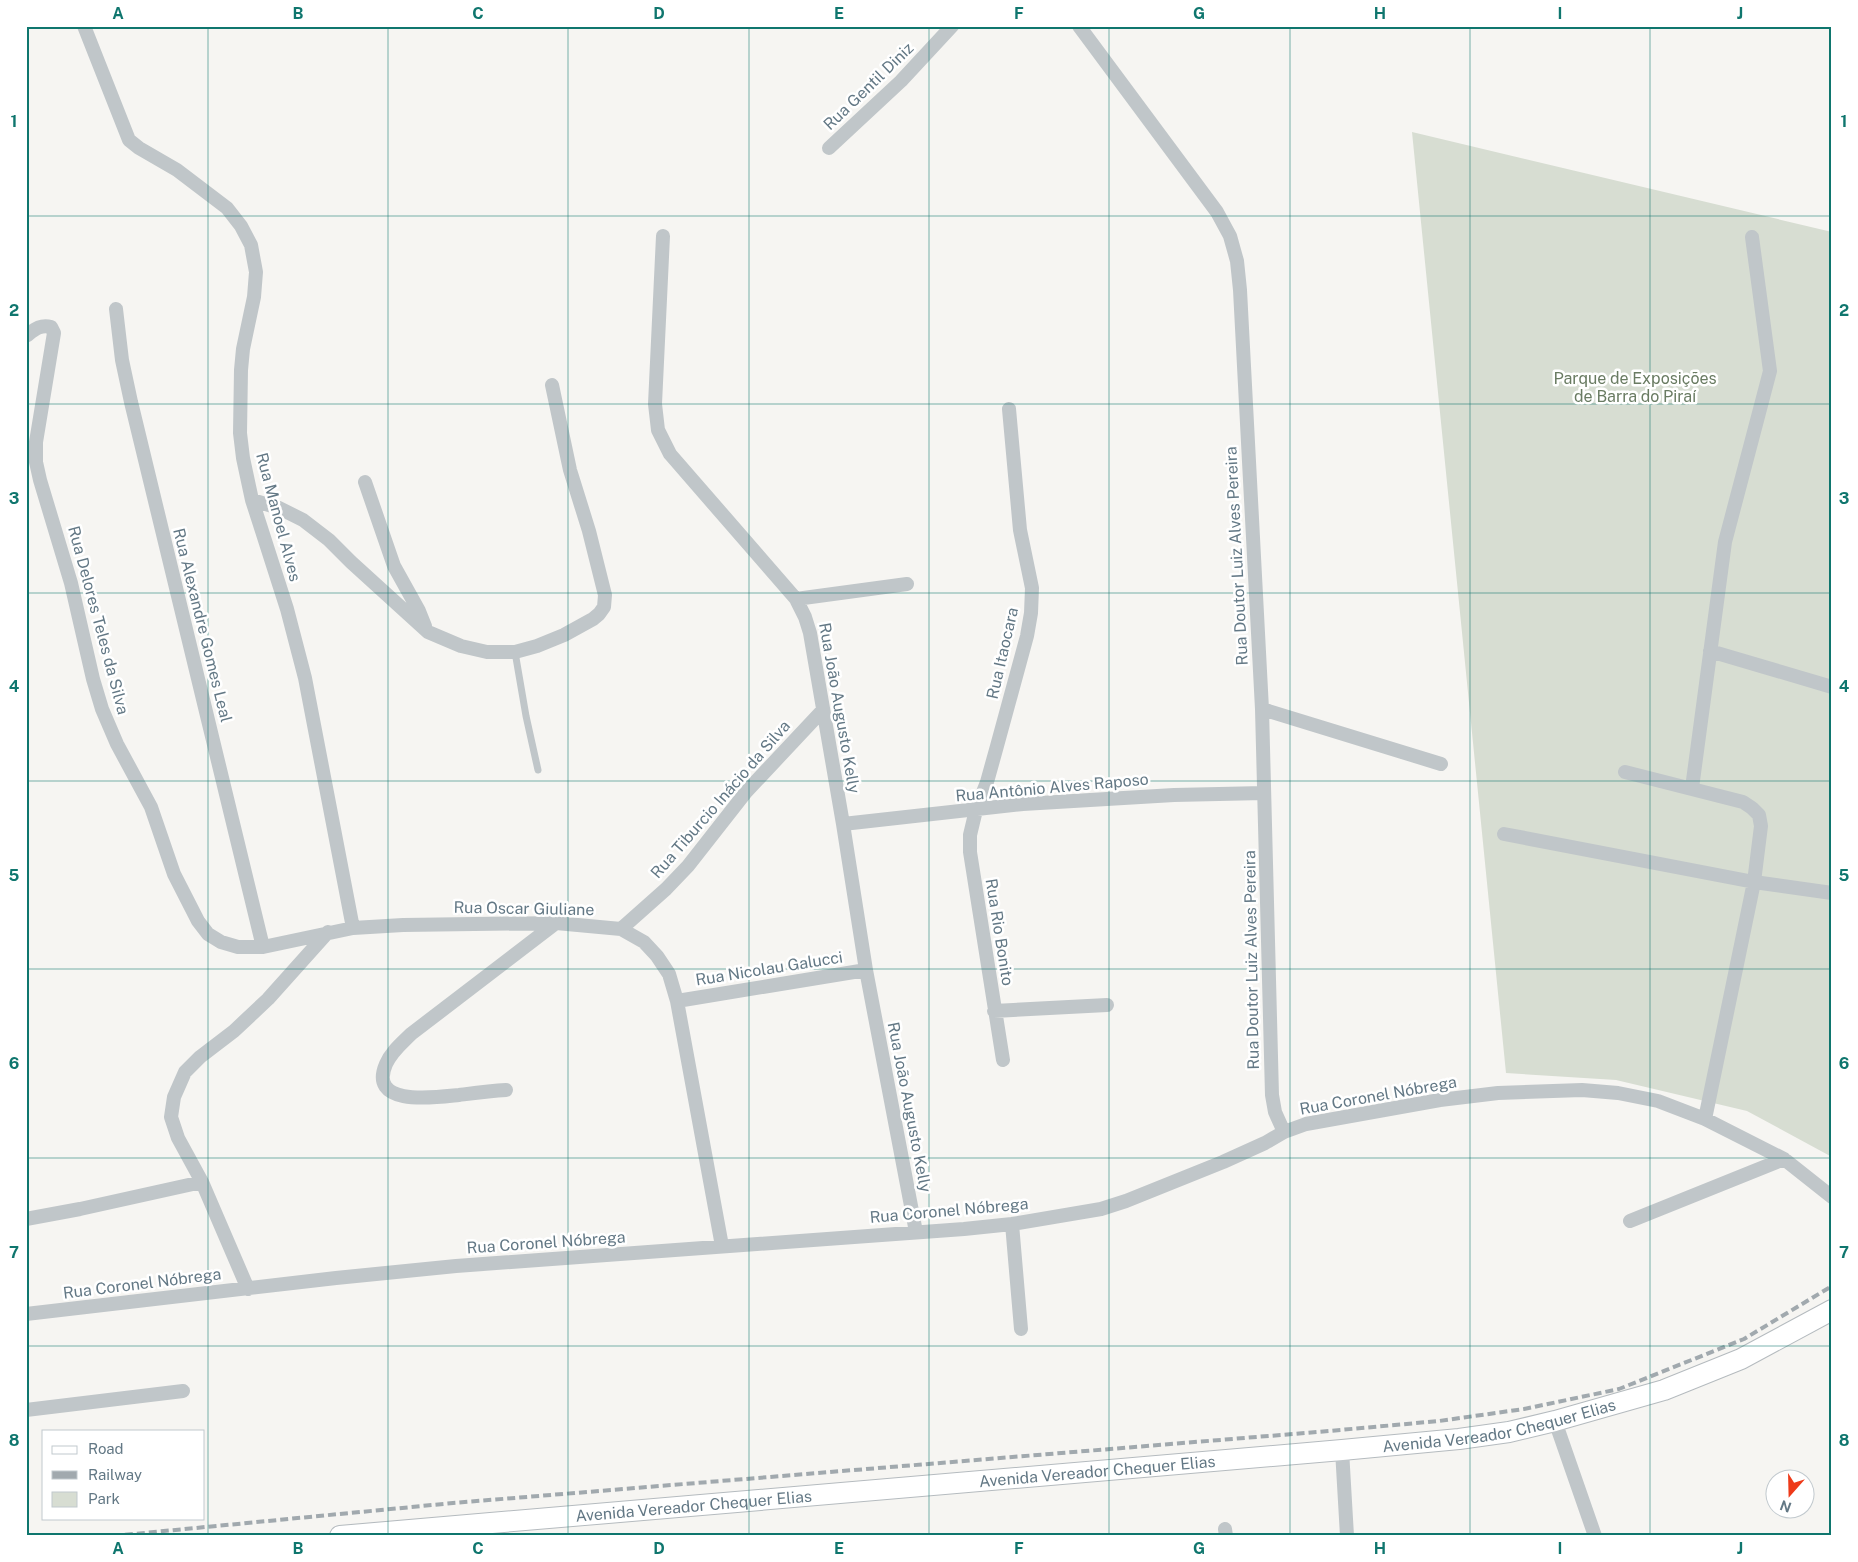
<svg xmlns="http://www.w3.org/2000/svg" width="1858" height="1562" viewBox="0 0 1858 1562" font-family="'Public Sans',sans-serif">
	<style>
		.green { fill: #d7ddd2 }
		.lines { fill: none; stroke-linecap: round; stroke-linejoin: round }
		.secondary-casing { stroke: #b5bbbf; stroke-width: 22 }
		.service { stroke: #c0c6c9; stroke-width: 7 }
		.minor { stroke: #c0c6c9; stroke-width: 14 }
		.secondary { stroke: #fff; stroke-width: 20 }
		.rail { stroke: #a1a9ae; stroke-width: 4; stroke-dasharray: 8 4; stroke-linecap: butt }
		.grid { fill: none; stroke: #0f766e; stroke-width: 1; stroke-opacity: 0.55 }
		.labels { text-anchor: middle; stroke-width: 5; stroke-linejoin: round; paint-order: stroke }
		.street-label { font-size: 16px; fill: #637885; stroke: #fff }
		.park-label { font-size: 16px; fill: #697b62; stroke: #fff }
		.neatline { fill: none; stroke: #0f766e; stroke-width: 2 }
		.grid-label { font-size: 16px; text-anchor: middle; font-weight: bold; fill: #0f766e }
	</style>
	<rect width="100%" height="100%" fill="#f6f5f2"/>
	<!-- green -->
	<path class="green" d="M 1412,132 L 1832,232 L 1832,1157 L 1747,1111 L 1616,1080 L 1506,1073 Z"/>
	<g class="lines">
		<defs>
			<g id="secondary">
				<path id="s1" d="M 340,1536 L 1342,1450 L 1459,1439 L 1509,1432 L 1555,1421 L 1664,1390 L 1741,1359 L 1832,1310"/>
			</g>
		</defs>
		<!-- secondary casing -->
		<use href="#secondary" class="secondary-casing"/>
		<!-- service -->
		<path class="service" d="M 515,652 L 526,716 L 538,770"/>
		<!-- minor -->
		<path class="minor" d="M 84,26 L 129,140 L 139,148 L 177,170 L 227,208 L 241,226 L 251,245 L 256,272 L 254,297 L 243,349 L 241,370 L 240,433 L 243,458 L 252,500 L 287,609 L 305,678 L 353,928
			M 1079,26 L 1217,212 L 1230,236 L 1237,261 L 1240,290 L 1262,709 L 1272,1095 L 1275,1112 L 1284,1132
			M 829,148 L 901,81 L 952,26
			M 663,236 L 655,404 L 658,430 L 670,454 L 796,599 L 805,617 L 810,633 L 843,824 L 866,970 L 916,1232
			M 116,309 L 122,360 L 131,402 L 263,947
			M 26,336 C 34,330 40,324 51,327 L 54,333 L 36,442 L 36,462 L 40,480 L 71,583 L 93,679 L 102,709 L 117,744 L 151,807 L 174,874 L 198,921 L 208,934 L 221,942 L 238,947 L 263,947 L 353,928 L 403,925 L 556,923 L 621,929 L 644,942 L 657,956 L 669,974 L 677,1001 L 722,1246
			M 365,482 L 394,566 L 419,611 L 425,626
			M 252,500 L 279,508 L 303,520 L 329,540 L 351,562 L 428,632 L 461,646 L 487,652 L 515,652 L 537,646 L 564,635 L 593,619 L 599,614 L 604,607 L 605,595 L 589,531 L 570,470 L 552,385
			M 796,599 L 907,584
			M 1710,651 L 1832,687
			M 1262,709 L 1441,764
			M 1625,772 L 1743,802 L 1752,808 L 1759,815 L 1761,826 L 1754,882 L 1705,1119
			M 1692,788 L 1725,542 L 1770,371 L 1752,237
			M 843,824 L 1023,804 L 1174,795 L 1264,793
			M 1504,834 L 1754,882 L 1832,893
			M 621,929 L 666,889 L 688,866 L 746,792 L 822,711
			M 677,1001 L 866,970
			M 994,1011 L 1107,1005
			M 1003,1060 L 970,852 L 970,835 L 976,810 L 987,782 L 997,746 L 1027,636 L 1031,613 L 1032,588 L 1020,530 L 1009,409
			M 506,1090 C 490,1091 475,1093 459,1095 C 438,1097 367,1108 386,1064 C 391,1052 402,1043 411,1034 L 556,923
			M 26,1219 L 80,1209 L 202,1182
			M 1630,1221 L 1784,1159
			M 1012,1224 L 1021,1329
			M 248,1289 L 202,1182 L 178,1138 L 171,1117 L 174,1097 L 185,1072 L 200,1057 L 234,1031 L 268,999 L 328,932
			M 26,1314 L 336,1278 L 456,1266 L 964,1229 L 1012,1224 L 1101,1209 L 1126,1201 L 1223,1162 L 1265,1143 L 1284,1132 L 1306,1124 L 1440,1100 L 1498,1093 L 1582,1090 L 1618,1093 L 1658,1101 L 1705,1119 L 1784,1159 L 1832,1197
			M 26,1410 L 183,1391
			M 1555,1421 L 1595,1536
			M 1342,1450 L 1347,1536
			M 1225,1529 L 1226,1536"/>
		<!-- secondary -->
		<use href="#secondary" class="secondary"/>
		<!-- rail -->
		<path class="rail" d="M 113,1536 L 453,1503 L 1329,1431 L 1439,1421 L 1524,1409 L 1619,1389 L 1744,1339 L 1832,1286"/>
	</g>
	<!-- grid -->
	<path class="grid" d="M 208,26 L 208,1536M 388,26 L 388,1536M 568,26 L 568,1536M 749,26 L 749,1536M 929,26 L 929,1536M 1109,26 L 1109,1536M 1290,26 L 1290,1536M 1470,26 L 1470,1536M 1650,26 L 1650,1536M 26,216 L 1832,216M 26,404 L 1832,404M 26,593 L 1832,593M 26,781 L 1832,781M 26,969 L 1832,969M 26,1158 L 1832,1158M 26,1346 L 1832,1346"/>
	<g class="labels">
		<!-- street labels -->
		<g class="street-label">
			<text transform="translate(868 86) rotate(-44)" y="6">Rua Gentil Diniz</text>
			<text transform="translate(279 517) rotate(75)" y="6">Rua Manoel Alves</text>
			<text transform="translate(1236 556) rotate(-93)" y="6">Rua Doutor Luiz Alves Pereira</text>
			<text transform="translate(99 620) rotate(75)" y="6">Rua Delores Teles da Silva</text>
			<text transform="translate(203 625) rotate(76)" y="6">Rua Alexandre Gomes Leal</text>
			<text transform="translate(1002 653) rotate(-77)" y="6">Rua Itaocara</text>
			<text transform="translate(840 708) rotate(80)" y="6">Rua João Augusto Kelly</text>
			<text transform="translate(1052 787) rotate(-5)" y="6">Rua Antônio Alves Raposo</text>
			<text transform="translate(720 799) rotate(-49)" y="6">Rua Tiburcio Inácio da Silva</text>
			<text transform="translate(524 908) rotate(1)" y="6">Rua Oscar Giuliane</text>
			<text transform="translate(1000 932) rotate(81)" y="6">Rua Rio Bonito</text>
			<text transform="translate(1251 960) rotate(-91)" y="6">Rua Doutor Luiz Alves Pereira</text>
			<text transform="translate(769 968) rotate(-9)" y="6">Rua Nicolau Galucci</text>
			<text transform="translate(1378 1095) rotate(-10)" y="6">Rua Coronel Nóbrega</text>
			<text transform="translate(910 1107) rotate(79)" y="6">Rua João Augusto Kelly</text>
			<text transform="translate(949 1210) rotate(-5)" y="6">Rua Coronel Nóbrega</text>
			<text transform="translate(546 1242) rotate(-4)" y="6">Rua Coronel Nóbrega</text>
			<text transform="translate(142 1283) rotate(-7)" y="6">Rua Coronel Nóbrega</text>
			<text dy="6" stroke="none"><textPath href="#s1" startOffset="1165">Avenida Vereador Chequer Elias</textPath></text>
			<text dy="6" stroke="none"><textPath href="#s1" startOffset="760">Avenida Vereador Chequer Elias</textPath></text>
			<text dy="6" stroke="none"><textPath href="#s1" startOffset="355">Avenida Vereador Chequer Elias</textPath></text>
		</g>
		<!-- park labels -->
		<g class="park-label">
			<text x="1635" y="384">Parque de Exposições<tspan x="1635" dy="18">de Barra do Piraí</tspan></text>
		</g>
	</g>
	<!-- border -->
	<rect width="1858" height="1562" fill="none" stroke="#ffffff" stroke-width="55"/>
	<!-- legend -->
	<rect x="42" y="1430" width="162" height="90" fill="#ffffff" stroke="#c1c9ce"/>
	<rect x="52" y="1446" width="25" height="8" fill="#ffffff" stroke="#c1c9ce"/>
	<text x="88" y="1454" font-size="15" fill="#637885">Road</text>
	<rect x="52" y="1471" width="25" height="8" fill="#a1a9ae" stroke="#c1c9ce"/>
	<text x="88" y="1480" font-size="15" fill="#637885">Railway</text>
	<rect x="52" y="1492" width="25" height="15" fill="#d7ddd2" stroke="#c1c9ce"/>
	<text x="88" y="1504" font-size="15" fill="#637885">Park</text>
	<!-- north arrow -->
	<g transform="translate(1790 1494) rotate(200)"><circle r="24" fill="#ffffff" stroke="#c1c9ce"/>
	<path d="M0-4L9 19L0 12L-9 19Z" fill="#ee3a19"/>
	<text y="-8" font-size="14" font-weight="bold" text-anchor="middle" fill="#637885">N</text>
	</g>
	<rect x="28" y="28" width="1802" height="1506" class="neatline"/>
	<g class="grid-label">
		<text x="118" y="19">A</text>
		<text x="298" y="19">B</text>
		<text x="478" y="19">C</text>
		<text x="659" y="19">D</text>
		<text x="839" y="19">E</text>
		<text x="1019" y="19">F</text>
		<text x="1199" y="19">G</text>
		<text x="1380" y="19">H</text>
		<text x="1560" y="19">I</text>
		<text x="1740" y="19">J</text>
		<text x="14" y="127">1</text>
		<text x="1844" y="127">1</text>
		<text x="14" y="316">2</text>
		<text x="1844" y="316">2</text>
		<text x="14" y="504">3</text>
		<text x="1844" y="504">3</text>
		<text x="14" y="692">4</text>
		<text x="1844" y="692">4</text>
		<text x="14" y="881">5</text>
		<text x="1844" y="881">5</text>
		<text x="14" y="1069">6</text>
		<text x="1844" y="1069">6</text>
		<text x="14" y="1258">7</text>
		<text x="1844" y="1258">7</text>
		<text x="14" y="1446">8</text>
		<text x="1844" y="1446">8</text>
		<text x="118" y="1554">A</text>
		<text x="298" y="1554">B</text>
		<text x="478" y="1554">C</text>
		<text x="659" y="1554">D</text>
		<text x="839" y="1554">E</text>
		<text x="1019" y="1554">F</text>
		<text x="1199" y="1554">G</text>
		<text x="1380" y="1554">H</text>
		<text x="1560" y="1554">I</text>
		<text x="1740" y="1554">J</text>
	</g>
</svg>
